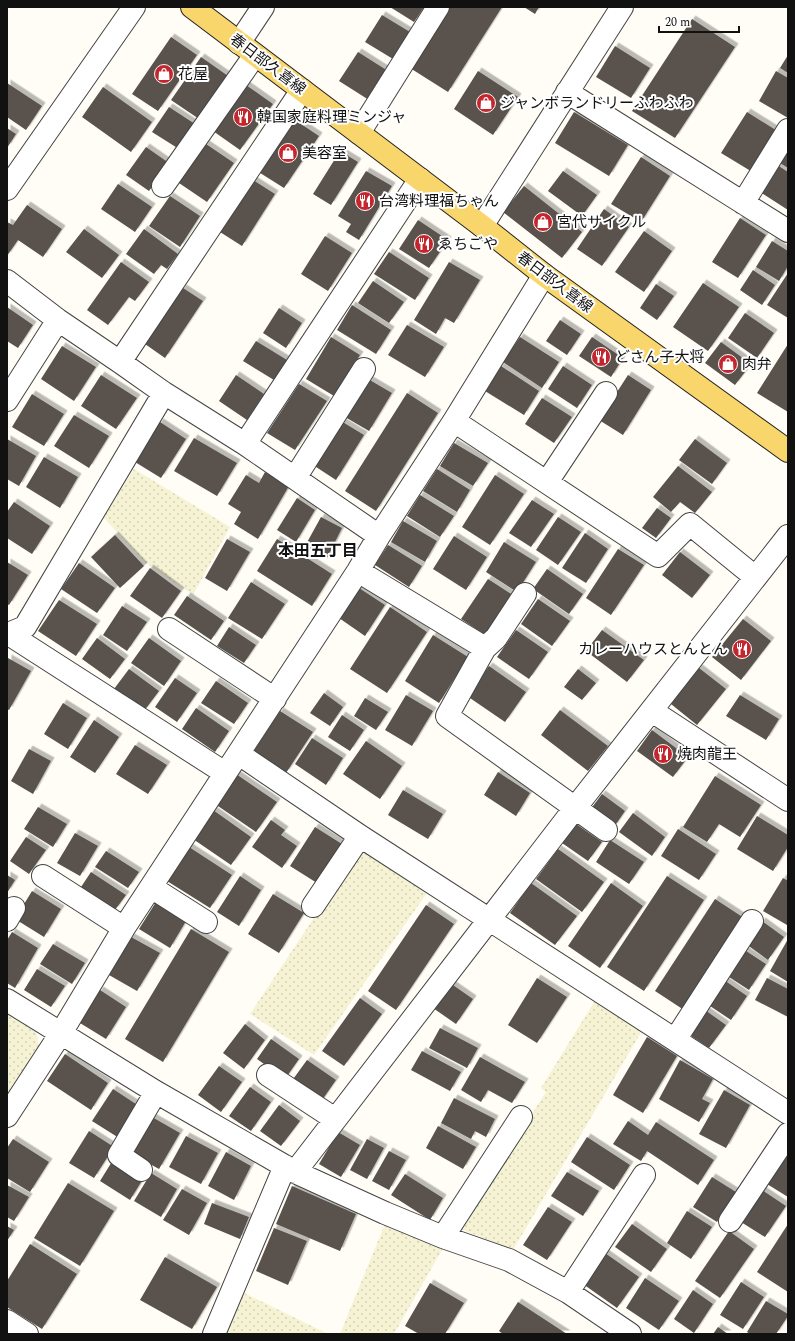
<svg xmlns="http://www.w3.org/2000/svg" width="795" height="1341" viewBox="0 0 795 1341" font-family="Spectral,'Noto Sans JP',serif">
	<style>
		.farmland { fill: url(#farmland-dots) }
		.building { fill: #5a524d; filter: url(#shadow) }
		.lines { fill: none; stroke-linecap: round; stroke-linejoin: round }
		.minor-casing { stroke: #444; stroke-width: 24 }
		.major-casing { stroke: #222; stroke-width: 24 }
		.minor { stroke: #fff; stroke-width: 22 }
		.major { stroke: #f9d66b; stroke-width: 22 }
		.labels { text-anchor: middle; stroke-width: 4; stroke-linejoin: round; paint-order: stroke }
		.street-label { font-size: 15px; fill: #111; stroke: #fff }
		.poi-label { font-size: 15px; fill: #111; stroke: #fff; text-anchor: start }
		.neighbourhood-label { font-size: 16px; font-weight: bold; fill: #111; stroke: #fff }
	</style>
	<defs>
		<pattern id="farmland-dots" width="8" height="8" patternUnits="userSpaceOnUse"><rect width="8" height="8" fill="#f6f3d4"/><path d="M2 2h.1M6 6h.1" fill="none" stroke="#d2cfb5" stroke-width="1.8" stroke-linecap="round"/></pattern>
		<filter id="shadow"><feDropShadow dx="3.5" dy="-3.5" stdDeviation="0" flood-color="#0004"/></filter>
	</defs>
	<rect width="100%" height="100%" fill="#fffdf5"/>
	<!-- farmland -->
	<path class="farmland" d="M 134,469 L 230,527 L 193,595 L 146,563 L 103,517 Z
		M 361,847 L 429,890 L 314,1055 L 250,1014 Z
		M 596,999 L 643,1029 L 513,1250 L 458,1228 L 546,1092 L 541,1088 Z
		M 7,1012 L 36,1031 L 39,1046 L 7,1096 Z
		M 385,1224 L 443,1248 L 394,1334 L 340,1334 Z
		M 242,1292 L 328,1334 L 225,1334 Z"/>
	<!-- building -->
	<path class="building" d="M 390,7 L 424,7 L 414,22 Z
		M 449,7 L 502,7 L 448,92 L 410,68 Z
		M 524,7 L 539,7 L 535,14 Z
		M 382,15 L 410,32 L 393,59 L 365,42 Z
		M 692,19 L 735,47 L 675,138 L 632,111 Z
		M 171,37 L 197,55 L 158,111 L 132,94 Z
		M 615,46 L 650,68 L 631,98 L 596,77 Z
		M 358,52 L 388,71 L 369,100 L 339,81 Z
		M 788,55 L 788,73 L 780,68 Z
		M 201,57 L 231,78 L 202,121 L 171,100 Z
		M 478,71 L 518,97 L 493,135 L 454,109 Z
		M 776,71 L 788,78 L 788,118 L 759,101 Z
		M 7,83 L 42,106 L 26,130 L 7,117 Z
		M 246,85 L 273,104 L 240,150 L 213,131 Z
		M 103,87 L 152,122 L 131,152 L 82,117 Z
		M 169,107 L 195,124 L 179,149 L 152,132 Z
		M 574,112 L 628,145 L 609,176 L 555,143 Z
		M 747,112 L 779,132 L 754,173 L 721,153 Z
		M 292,118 L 319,136 L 284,188 L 257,171 Z
		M 7,128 L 16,134 L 7,148 Z
		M 206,144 L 234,163 L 207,202 L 179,183 Z
		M 788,144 L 788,168 L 777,161 Z
		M 146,147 L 169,163 L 149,191 L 126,175 Z
		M 340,151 L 358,162 L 331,205 L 313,194 Z
		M 641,157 L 670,176 L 641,222 L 611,204 Z
		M 774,163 L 788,172 L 788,210 L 757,190 Z
		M 366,171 L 392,186 L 359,240 L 346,232 L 351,224 L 338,216 Z
		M 563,171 L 597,195 L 582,216 L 548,191 Z
		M 253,180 L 275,194 L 242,246 L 220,232 Z
		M 118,184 L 152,207 L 135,232 L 101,209 Z
		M 524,186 L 582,232 L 562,258 L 503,212 Z
		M 170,196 L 200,216 L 180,247 L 149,226 Z
		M 27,205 L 62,229 L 43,257 L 18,240 L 7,256 L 7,222 L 13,225 Z
		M 604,209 L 629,227 L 602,266 L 577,249 Z
		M 740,218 L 766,235 L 738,278 L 712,262 Z
		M 418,220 L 448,240 L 429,268 L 399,249 Z
		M 84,229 L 119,255 L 102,278 L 66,252 Z
		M 144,229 L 178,254 L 167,269 L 161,265 L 154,274 L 126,254 Z
		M 644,231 L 672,251 L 644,292 L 615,272 Z
		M 325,236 L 352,253 L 328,291 L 301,274 Z
		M 772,241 L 788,251 L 788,266 L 779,281 L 756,267 Z
		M 389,252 L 429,278 L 415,300 L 374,274 Z
		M 121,262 L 149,282 L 135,301 L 129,297 L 108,325 L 87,310 Z
		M 449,262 L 480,280 L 454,323 L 445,318 L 436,334 L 414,320 Z
		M 753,270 L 775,285 L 762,305 L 740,290 Z
		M 788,273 L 788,318 L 767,305 Z
		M 373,281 L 404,302 L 389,323 L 358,303 Z
		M 703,283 L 739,307 L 708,351 L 673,327 Z
		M 656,284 L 674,296 L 657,320 L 640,308 Z
		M 183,288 L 203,301 L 165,358 L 145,344 Z
		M 352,305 L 391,330 L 376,354 L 337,330 Z
		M 7,307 L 33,325 L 18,348 L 7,341 Z
		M 279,308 L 302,323 L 286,348 L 263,333 Z
		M 745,313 L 774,333 L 757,358 L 728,338 Z
		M 560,320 L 581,334 L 567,355 L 546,341 Z
		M 407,325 L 444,347 L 425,377 L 388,355 Z
		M 331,337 L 360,355 L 334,396 L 306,379 Z
		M 520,337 L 559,362 L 542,388 L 503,362 Z
		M 592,337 L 623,358 L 611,377 L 579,356 Z
		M 256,341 L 287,360 L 274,380 L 243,361 Z
		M 721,342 L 751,364 L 735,385 L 705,363 Z
		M 788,344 L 788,412 L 757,393 Z
		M 62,346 L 96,367 L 74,401 L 41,379 Z
		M 501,366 L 539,391 L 524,415 L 485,391 Z
		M 563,366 L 592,385 L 577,408 L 548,389 Z
		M 101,375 L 137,398 L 116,429 L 81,406 Z
		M 236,375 L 264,394 L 247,420 L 219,401 Z
		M 628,375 L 651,390 L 623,435 L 599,420 Z
		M 368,379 L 392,393 L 369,431 L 345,417 Z
		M 299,384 L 327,401 L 295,450 L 267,433 Z
		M 407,393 L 438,413 L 376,511 L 345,491 Z
		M 32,394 L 64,414 L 44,446 L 12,427 Z
		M 542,398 L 572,417 L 554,443 L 525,424 Z
		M 74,415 L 109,436 L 89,468 L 54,446 Z
		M 341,421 L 364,435 L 336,480 L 313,465 Z
		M 160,422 L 186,439 L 161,478 L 135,462 Z
		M 194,438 L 237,463 L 217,496 L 174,471 Z
		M 7,439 L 36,456 L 19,486 L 7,479 Z
		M 695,439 L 727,463 L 712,484 L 679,460 Z
		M 454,443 L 488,463 L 473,486 L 440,466 Z
		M 44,457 L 78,477 L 60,508 L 26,487 Z
		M 678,466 L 712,492 L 695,513 L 680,502 L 671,512 L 653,497 Z
		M 437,469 L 470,490 L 457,512 L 423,491 Z
		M 265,472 L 289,486 L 258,539 L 234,524 L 241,512 L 228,504 L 246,475 L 259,483 Z
		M 495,475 L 524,494 L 490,545 L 462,527 Z
		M 420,495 L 454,516 L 440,537 L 407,516 Z
		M 297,498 L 315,510 L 296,542 L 277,530 Z
		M 532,500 L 554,514 L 531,547 L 509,533 Z
		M 14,502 L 50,526 L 32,554 L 7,538 L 7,512 Z
		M 657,508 L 671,518 L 656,538 L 642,528 Z
		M 321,517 L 342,528 L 327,558 L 305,546 Z
		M 558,517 L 581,532 L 558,565 L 536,550 Z
		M 403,521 L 437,541 L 425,562 L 391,542 Z
		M 585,533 L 608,549 L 586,583 L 562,568 Z
		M 115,535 L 144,566 L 120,588 L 91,557 Z
		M 454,536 L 487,557 L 466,590 L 433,569 Z
		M 227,539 L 250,552 L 227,591 L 205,578 Z
		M 277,539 L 332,574 L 312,606 L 257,571 Z
		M 504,542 L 536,562 L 517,592 L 486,572 Z
		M 388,545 L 422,566 L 409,587 L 375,565 Z
		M 618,549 L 644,565 L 611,615 L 586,598 Z
		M 680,552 L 710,575 L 692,598 L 662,575 Z
		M 7,562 L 28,575 L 9,605 L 7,604 Z
		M 79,563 L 115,588 L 97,613 L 61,589 Z
		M 150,568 L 181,591 L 162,618 L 130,596 Z
		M 547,569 L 583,594 L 569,614 L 533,589 Z
		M 488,579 L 516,597 L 490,638 L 461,619 Z
		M 251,582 L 285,604 L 262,639 L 228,618 Z
		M 359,588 L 385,605 L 365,636 L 339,618 Z
		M 187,596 L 224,621 L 211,640 L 174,615 Z
		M 538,599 L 570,621 L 552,646 L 521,624 Z
		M 59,600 L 97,624 L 76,656 L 38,631 Z
		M 122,606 L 147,622 L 127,651 L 103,635 Z
		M 390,607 L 427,632 L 387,693 L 350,669 Z
		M 743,619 L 771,641 L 741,680 L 712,657 Z
		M 229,627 L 256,645 L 244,663 L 217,646 Z
		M 516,630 L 548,652 L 529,679 L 497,657 Z
		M 602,630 L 644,660 L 627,682 L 586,651 Z
		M 433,635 L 468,657 L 439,703 L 405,681 Z
		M 97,638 L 125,659 L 110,679 L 82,659 Z
		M 149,638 L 181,661 L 164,686 L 131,663 Z
		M 8,658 L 31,671 L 9,710 L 7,709 Z
		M 489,666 L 526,692 L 505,722 L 467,696 Z
		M 699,668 L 726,689 L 697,725 L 671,704 Z
		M 129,669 L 159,691 L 144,711 L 114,689 Z
		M 578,669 L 596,683 L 582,700 L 564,687 Z
		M 175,678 L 197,693 L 177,722 L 155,707 Z
		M 216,681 L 248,703 L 234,724 L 201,703 Z
		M 324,693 L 343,707 L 330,726 L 310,713 Z
		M 406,695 L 433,711 L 412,746 L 385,730 Z
		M 740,695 L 779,719 L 766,740 L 726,716 Z
		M 365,698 L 388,712 L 376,730 L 354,716 Z
		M 63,703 L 87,718 L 68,749 L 44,734 Z
		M 196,708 L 229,731 L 215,752 L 182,729 Z
		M 560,710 L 608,746 L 588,771 L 541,735 Z
		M 280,711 L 313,732 L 286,773 L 253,752 Z
		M 342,715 L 364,730 L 350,751 L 328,737 Z
		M 94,720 L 119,737 L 95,773 L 70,757 Z
		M 652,730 L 688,757 L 673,777 L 637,751 Z
		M 312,738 L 343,758 L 326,785 L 295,764 Z
		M 366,741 L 402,766 L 380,799 L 343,774 Z
		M 135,745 L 167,765 L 148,794 L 116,774 Z
		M 29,749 L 51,761 L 33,794 L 11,781 Z
		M 498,772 L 530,793 L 516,816 L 484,795 Z
		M 236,774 L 277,802 L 256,832 L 215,804 Z
		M 715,776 L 761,805 L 740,837 L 719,824 L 707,842 L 683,827 Z
		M 403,790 L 443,814 L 428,839 L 388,815 Z
		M 602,794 L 625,811 L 614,827 L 590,810 Z
		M 38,807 L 67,824 L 53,847 L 24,829 Z
		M 213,810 L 251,837 L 231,865 L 193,839 Z
		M 633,813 L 665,837 L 652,856 L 619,832 Z
		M 757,816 L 788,835 L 788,847 L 773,871 L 737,849 Z
		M 271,820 L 285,830 L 281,835 L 297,846 L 282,868 L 252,847 Z
		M 576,824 L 602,842 L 588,861 L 562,843 Z
		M 315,827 L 342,844 L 317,883 L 290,866 Z
		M 678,829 L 716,854 L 699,880 L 661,856 Z
		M 75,833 L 98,846 L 80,876 L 57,863 Z
		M 26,837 L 46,850 L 29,874 L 10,861 Z
		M 610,840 L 644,862 L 629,884 L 596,862 Z
		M 189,847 L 232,875 L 210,908 L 167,881 Z
		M 558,849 L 604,882 L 582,912 L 536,879 Z
		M 106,851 L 139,872 L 128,888 L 95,867 Z
		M 91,872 L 126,895 L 115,910 L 81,887 Z
		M 7,875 L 15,880 L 7,893 Z
		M 240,876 L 261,890 L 239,926 L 217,912 Z
		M 667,876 L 704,900 L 644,991 L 607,967 Z
		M 783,878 L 788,881 L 788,922 L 787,925 L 763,911 Z
		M 531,883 L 577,916 L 555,945 L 510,913 Z
		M 611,883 L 643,906 L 600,968 L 568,946 Z
		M 32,891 L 61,909 L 44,937 L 15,919 Z
		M 273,894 L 304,913 L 279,953 L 248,934 Z
		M 715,899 L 744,918 L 684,1010 L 655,991 Z
		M 156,902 L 186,921 L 170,948 L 139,929 Z
		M 426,905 L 454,924 L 396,1010 L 368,991 Z
		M 762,921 L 784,937 L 768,960 L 746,944 Z
		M 191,929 L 229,952 L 163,1062 L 125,1039 Z
		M 12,932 L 38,948 L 15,988 L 7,983 L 7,940 Z
		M 131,937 L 160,953 L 137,991 L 109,975 Z
		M 788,939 L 788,982 L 770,971 Z
		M 53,944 L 85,963 L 72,984 L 40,964 Z
		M 743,949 L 766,964 L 749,990 L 726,975 Z
		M 37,969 L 65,986 L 51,1007 L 24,990 Z
		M 537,978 L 567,997 L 537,1043 L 508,1025 Z
		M 767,978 L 788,989 L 788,1017 L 755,1000 Z
		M 724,980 L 747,996 L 731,1020 L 707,1004 Z
		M 450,983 L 473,999 L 456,1024 L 433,1008 Z
		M 100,990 L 126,1007 L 106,1039 L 80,1023 Z
		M 360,998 L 382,1014 L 344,1066 L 322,1051 Z
		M 705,1010 L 726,1025 L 709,1048 L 688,1034 Z
		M 245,1024 L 265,1040 L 244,1069 L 223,1053 Z
		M 440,1028 L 478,1048 L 467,1068 L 429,1048 Z
		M 647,1037 L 677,1056 L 643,1113 L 613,1095 Z
		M 271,1039 L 299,1059 L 285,1079 L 257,1059 Z
		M 422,1051 L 461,1072 L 450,1091 L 411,1070 Z
		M 65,1054 L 108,1083 L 91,1110 L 47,1081 Z
		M 480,1057 L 525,1082 L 512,1103 L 488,1090 L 481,1102 L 461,1090 Z
		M 307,1060 L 336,1080 L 320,1103 L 291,1082 Z
		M 680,1060 L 713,1079 L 702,1099 L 710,1103 L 699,1122 L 659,1099 Z
		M 219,1066 L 242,1082 L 221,1112 L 198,1095 Z
		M 250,1087 L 271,1102 L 251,1131 L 229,1116 Z
		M 113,1089 L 139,1106 L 119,1138 L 92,1121 Z
		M 724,1090 L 750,1105 L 726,1148 L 699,1134 Z
		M 454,1098 L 495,1119 L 486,1137 L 475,1131 L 471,1139 L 441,1123 Z
		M 279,1105 L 300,1121 L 281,1146 L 260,1131 Z
		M 152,1117 L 180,1133 L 159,1169 L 130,1153 Z
		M 628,1121 L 648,1135 L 656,1122 L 714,1160 L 698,1185 L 647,1151 L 641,1161 L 613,1144 Z
		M 438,1126 L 476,1147 L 463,1169 L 426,1148 Z
		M 89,1131 L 114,1147 L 94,1178 L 69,1163 Z
		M 338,1132 L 360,1145 L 341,1177 L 319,1164 Z
		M 186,1136 L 218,1153 L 201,1184 L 169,1167 Z
		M 587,1137 L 630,1165 L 614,1190 L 571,1162 Z
		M 13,1139 L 49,1162 L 30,1192 L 7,1178 L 7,1148 Z
		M 367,1139 L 384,1148 L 367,1179 L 350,1170 Z
		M 788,1150 L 788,1197 L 767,1184 Z
		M 389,1151 L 406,1160 L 389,1190 L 372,1181 Z
		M 226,1152 L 251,1166 L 234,1200 L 208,1186 Z
		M 113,1160 L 143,1179 L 130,1200 L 100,1181 Z
		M 567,1172 L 599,1191 L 583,1216 L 551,1196 Z
		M 151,1173 L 177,1189 L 161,1217 L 134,1201 Z
		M 405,1174 L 443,1198 L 430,1220 L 391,1195 Z
		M 712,1177 L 736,1192 L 717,1222 L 693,1207 Z
		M 68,1183 L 114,1211 L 80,1266 L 34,1238 Z
		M 7,1185 L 29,1197 L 14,1221 L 7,1217 Z
		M 292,1186 L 356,1214 L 340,1251 L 276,1224 Z
		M 182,1189 L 207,1203 L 189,1235 L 163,1220 Z
		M 762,1190 L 786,1206 L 765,1237 L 741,1222 Z
		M 212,1203 L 249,1217 L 240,1239 L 204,1224 Z
		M 548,1207 L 572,1222 L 547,1260 L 523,1245 Z
		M 687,1211 L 712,1227 L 691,1259 L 667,1243 Z
		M 632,1224 L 667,1249 L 651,1272 L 615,1247 Z
		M 788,1224 L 788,1292 L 757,1272 Z
		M 7,1226 L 14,1230 L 7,1241 Z
		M 274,1228 L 307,1241 L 288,1285 L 256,1271 Z
		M 729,1231 L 754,1249 L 720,1298 L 695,1281 Z
		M 30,1244 L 77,1274 L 42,1329 L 7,1307 L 7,1281 Z
		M 605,1253 L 639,1277 L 617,1308 L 583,1284 Z
		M 165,1257 L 217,1287 L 192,1329 L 140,1300 Z
		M 645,1278 L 679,1301 L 659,1330 L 626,1308 Z
		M 741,1282 L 764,1297 L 743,1329 L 720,1315 Z
		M 430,1283 L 464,1303 L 445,1334 L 419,1334 L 405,1326 Z
		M 693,1290 L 713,1304 L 694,1333 L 674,1319 Z
		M 766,1301 L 788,1314 L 788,1316 L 776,1334 L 750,1334 L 747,1332 Z
		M 518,1302 L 567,1334 L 503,1334 L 499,1331 Z
		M 718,1327 L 728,1334 L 713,1334 Z"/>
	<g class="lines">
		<defs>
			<path id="minor" d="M 239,43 L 263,7
				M 567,92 L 788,231
				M 359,133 L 438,7
				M 163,186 L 255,55
				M 7,189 L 134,7
				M 743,203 L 788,130
				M 482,226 L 622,7
				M 7,281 L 58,320 L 120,362 L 164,393 L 245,444 L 379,536
				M 120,362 L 302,90
				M 7,400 L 58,320
				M 454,421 L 658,556 L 690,524 L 755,577
				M 245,444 L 420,179
				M 295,478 L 364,369
				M 547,482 L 606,393
				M 358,571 L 485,648 L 447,716 L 606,830
				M 169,629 L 275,699
				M 7,633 L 225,773
				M 7,636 L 8,634 L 25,627 L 164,393
				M 485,648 L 496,638 L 525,594
				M 652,711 L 788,800
				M 239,754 L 360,836 L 788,1113
				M 43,876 L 124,928
				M 151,887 L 206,922
				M 313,906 L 360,836
				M 7,920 L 14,908
				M 7,1000 L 156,1092 L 295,1172 L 385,1213 L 443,1237 L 509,1260 L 568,1292 L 630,1334
				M 675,1040 L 752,921
				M 268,1075 L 335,1119
				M 7,1116 L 61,1033 L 124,928 L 358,571 L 379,536 L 454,421 L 544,275
				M 141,1170 L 119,1155 L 156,1092
				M 295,1172 L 575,808 L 788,536
				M 730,1221 L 788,1134
				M 443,1237 L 521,1117
				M 568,1292 L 644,1175
				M 7,1321 L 27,1334
				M 214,1334 L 285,1166"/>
			<path id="major" d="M 192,7 L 482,226 L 544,275 L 788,451"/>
		</defs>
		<!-- minor casing -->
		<use href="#minor" class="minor-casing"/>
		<!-- major casing -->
		<use href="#major" class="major-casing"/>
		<!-- minor -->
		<use href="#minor" class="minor"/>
		<!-- major -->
		<use href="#major" class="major"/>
	</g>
	<!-- icons -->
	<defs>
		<symbol id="shop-disc" viewBox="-11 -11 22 22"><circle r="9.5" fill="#c4262e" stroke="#fff"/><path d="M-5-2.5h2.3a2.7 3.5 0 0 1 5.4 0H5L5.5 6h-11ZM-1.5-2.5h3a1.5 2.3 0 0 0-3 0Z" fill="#fff"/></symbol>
		<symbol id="restaurant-disc" viewBox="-11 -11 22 22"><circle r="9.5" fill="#c4262e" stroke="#fff"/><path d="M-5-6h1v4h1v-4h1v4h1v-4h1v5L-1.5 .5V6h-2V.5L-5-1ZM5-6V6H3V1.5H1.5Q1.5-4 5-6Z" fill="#fff"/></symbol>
	</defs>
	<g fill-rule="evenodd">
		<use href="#shop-disc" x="153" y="63" width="22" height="22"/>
		<use href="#shop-disc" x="475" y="92" width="22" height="22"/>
		<use href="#restaurant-disc" x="232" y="106" width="22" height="22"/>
		<use href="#shop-disc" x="277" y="142" width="22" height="22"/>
		<use href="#restaurant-disc" x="354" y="190" width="22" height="22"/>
		<use href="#shop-disc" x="532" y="211" width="22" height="22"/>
		<use href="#restaurant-disc" x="413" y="233" width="22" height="22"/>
		<use href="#restaurant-disc" x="590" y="346" width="22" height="22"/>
		<use href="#shop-disc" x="717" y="353" width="22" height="22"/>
		<use href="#restaurant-disc" x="731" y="638" width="22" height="22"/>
		<use href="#restaurant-disc" x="652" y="743" width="22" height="22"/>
	</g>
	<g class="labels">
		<!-- street labels -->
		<g class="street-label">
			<text transform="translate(268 64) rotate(37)" y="5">春日部久喜線</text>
			<text transform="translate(555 282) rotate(37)" y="5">春日部久喜線</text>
		</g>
		<!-- poi labels -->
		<g class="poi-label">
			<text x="178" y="79">花屋</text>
			<text x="500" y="108">ジャンボランドリーふわふわ</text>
			<text x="257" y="122">韓国家庭料理ミンジャ</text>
			<text x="302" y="158">美容室</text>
			<text x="379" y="206">台湾料理福ちゃん</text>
			<text x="557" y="227">宮代サイクル</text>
			<text x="438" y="249">ゑちごや</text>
			<text x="615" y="362">どさん子大将</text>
			<text x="742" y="369">肉弁</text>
			<text x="728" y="654" text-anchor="end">カレーハウスとんとん</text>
			<text x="677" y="759">焼肉龍王</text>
		</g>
		<!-- neighbourhood labels -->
		<g class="neighbourhood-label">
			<text x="318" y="556">本田五丁目</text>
		</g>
	</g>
	<!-- border -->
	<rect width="795" height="1341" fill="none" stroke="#111111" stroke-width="16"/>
	<!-- scale -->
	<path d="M659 26v6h80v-6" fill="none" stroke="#111111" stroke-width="2"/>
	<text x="665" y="26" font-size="12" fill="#111111" stroke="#ffffff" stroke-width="3" paint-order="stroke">20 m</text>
</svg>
